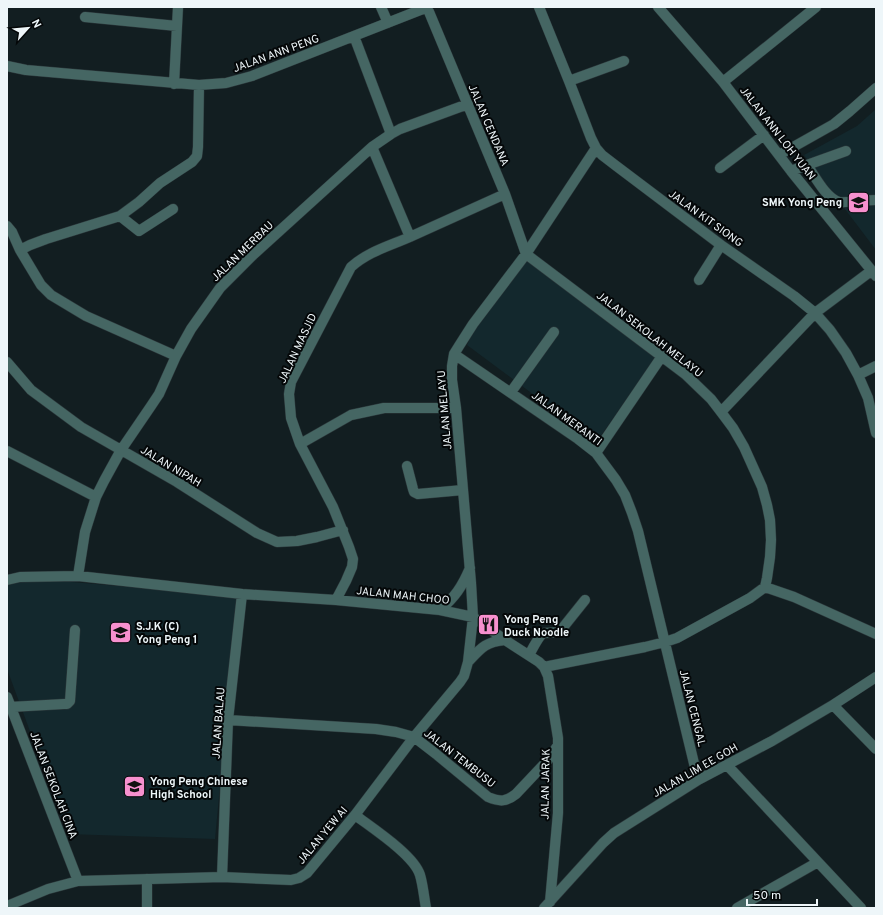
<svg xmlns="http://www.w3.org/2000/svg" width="883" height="915" viewBox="0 0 883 915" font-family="Overpass,sans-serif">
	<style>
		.built { fill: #13282d }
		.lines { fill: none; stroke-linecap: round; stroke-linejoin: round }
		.minor-casing { stroke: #2c383b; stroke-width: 11 }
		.minor { stroke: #456663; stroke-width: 10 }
		.labels { text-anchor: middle; stroke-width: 4; stroke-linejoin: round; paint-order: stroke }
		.street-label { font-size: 11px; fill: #eef6f9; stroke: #040708 }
		.poi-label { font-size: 11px; font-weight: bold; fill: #eef6f9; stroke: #040708; text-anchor: start }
	</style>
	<rect width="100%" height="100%" fill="#121e21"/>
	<!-- built -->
	<path class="built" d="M 876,109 L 876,250 L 804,155 L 857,126 Z
		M 530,251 L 661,350 L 595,444 L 569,421 L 467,345 L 475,326 Z
		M 24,578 L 238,596 L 215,839 L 68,834 L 7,669 L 7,580 Z"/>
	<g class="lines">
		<defs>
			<path id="minor" d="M 381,7 L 388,23
				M 427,7 L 505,194 L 526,254 L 685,374 L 711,399 L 721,412 L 733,428 L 744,447 L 762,487 L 767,505 L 770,520 L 771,540 L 770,557 L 767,578 L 765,587
				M 539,7 L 569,81 L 591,138 L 596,148 L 602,155 L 615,165 L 721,245 L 794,296 L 815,313 L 830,330 L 846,353 L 858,375 L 868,398 L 876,433
				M 658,7 L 723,82 L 791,171 L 876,276
				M 85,17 L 177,26
				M 354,36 L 391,134
				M 7,66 L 26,70 L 199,85 L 226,83 L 252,76 L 428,7
				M 569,81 L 624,61
				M 723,82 L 816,7
				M 174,84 L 178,7
				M 372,147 L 410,237
				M 779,155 L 834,124 L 850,111 L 876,88
				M 807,165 L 846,151
				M 720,168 L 764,135
				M 791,171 L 807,165 C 815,176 825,197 839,202 C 845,203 868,200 876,200
				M 120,216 L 139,231 L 173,209
				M 7,226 L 12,232 L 20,250 L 41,285 L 51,295 L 86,316 L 176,356
				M 20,250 L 30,245 L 46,239 L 120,216 L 139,202 L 160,183 L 192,162 L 197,156 L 198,147 L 199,85
				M 699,280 L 721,245
				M 454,354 L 578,439 L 596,453 L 616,480 L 625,495 L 632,513 L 638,531 L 698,780
				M 7,362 L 31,390 L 81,427 L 177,482 L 257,533 L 277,542 L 297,541 L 317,537 L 343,530
				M 858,375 L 876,366
				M 511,392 L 554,332
				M 721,412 L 815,313 L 871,271
				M 300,444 L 351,415 L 384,408 L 456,408
				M 7,451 L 96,497
				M 596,453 L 662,356
				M 407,466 L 413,489 L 414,492 L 418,494 L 463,490
				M 78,576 L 85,532 L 96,497 L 104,481 L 121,450 L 151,406 L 159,394 L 176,356 L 191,329 L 220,288 L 253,255 L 372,147 L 391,134 L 400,129 L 468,104
				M 7,580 L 20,577 L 78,576 L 242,594 L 336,600 L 440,610 L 473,617 L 505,640 L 539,662 L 544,667 L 548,676 L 558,738 L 558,813 L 550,902
				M 765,587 L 794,597 L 876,634
				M 336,600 L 346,581 L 352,567 L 353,559 L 349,547 L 333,507 L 300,444 L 291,418 L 289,394 L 291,382 L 351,267 C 369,251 390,246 412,236 C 443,222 474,208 505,194
				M 440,610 C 455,597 462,587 470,568
				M 529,655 C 532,650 539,635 544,633 C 550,632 555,634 561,630 L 585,600
				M 468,662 C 481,648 485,642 505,640
				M 544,667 L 645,647 L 665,642 L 677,638 L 750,598 L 765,587
				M 7,697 L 78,881
				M 833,705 L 876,749
				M 10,707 L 64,704 L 67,704 L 70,701 L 75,630
				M 228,720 L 376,729 L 396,732 L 414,737 L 436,754 L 488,797 C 500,802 506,802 516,794 L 548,760 L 558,745
				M 727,765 L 861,908
				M 355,815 C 372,828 414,855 420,875 C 423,885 424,897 426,908
				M 222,877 L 228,720 L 242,594
				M 7,906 L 48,889 L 78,881 L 222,877 L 291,880 L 299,878 L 307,873 L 355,815 L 414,737 L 460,682 L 464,676 L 468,662 L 473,617 L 471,583 L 456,408 L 452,380 L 452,366 L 454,354 L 459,346 L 473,324 L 526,254 L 596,148
				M 147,908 L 147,879
				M 544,908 L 603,843 L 614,833 L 698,780 L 772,741 L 833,705 L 876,677
				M 737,908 L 818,862"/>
		</defs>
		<!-- minor casing -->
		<use href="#minor" class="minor-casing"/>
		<!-- minor -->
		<use href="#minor" class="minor"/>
	</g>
	<!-- icons -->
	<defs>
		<symbol id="school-square" viewBox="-11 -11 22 22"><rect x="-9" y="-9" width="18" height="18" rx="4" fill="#f790ce" stroke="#040708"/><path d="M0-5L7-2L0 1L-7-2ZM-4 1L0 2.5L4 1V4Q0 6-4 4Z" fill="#111"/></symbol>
		<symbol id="restaurant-square" viewBox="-11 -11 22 22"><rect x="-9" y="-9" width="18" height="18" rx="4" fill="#f790ce" stroke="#040708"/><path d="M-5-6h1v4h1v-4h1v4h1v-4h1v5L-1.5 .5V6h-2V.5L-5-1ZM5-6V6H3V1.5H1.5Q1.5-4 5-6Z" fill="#111"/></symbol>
	</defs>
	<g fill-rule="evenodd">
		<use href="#school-square" x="846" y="190" width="25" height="25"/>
		<use href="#restaurant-square" x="476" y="612" width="25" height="25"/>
		<use href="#school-square" x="108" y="620" width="25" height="25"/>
		<use href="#school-square" x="122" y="774" width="25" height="25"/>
	</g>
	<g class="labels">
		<!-- street labels -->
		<g class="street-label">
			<text transform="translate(276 53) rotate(-20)" y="4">JALAN ANN PENG</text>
			<text transform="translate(489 125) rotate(67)" y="4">JALAN CENDANA</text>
			<text transform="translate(778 133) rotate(52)" y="4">JALAN ANN LOH YUAN</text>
			<text transform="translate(706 218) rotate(36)" y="4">JALAN KIT SIONG</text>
			<text transform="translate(242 251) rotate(-44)" y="4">JALAN MERBAU</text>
			<text transform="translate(650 334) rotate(38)" y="4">JALAN SEKOLAH MELAYU</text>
			<text transform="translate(297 348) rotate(-65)" y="4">JALAN MASJID</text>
			<text transform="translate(444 410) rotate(-95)" y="4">JALAN MELAYU</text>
			<text transform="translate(567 418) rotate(36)" y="4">JALAN MERANTI</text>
			<text transform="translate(171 466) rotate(31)" y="4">JALAN NIPAH</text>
			<text transform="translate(403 595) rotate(6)" y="4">JALAN MAH CHOO</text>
			<text transform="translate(693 708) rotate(76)" y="4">JALAN CENGAL</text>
			<text transform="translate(218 723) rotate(-86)" y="4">JALAN BALAU</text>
			<text transform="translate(460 758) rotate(38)" y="4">JALAN TEMBUSU</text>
			<text transform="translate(695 770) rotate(-30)" y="4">JALAN LIM EE GOH</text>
			<text transform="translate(545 784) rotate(-89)" y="4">JALAN JARAK</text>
			<text transform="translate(54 785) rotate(69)" y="4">JALAN SEKOLAH CINA</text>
			<text transform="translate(322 835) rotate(-50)" y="4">JALAN YEW AI</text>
		</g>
		<!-- poi labels -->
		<g class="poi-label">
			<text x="842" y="206" text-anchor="end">SMK Yong Peng</text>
			<text x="504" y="623">Yong Peng<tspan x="504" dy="13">Duck Noodle</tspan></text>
			<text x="136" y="630">S.J.K (C)<tspan x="136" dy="13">Yong Peng 1</tspan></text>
			<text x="150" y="785">Yong Peng Chinese<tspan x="150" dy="13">High School</tspan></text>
		</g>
	</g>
	<!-- border -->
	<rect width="883" height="915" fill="none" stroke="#eef6f9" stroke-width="16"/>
	<!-- north arrow -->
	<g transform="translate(28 28) rotate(63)" stroke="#040708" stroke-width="3" paint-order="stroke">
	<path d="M0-3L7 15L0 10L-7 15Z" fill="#eef6f9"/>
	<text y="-6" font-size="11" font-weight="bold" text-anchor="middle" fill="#eef6f9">N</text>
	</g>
	<!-- scale -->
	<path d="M747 899v6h70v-6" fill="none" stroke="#eef6f9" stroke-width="2"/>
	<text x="753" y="899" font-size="12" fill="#eef6f9" stroke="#040708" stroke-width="3" paint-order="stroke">50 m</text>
</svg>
